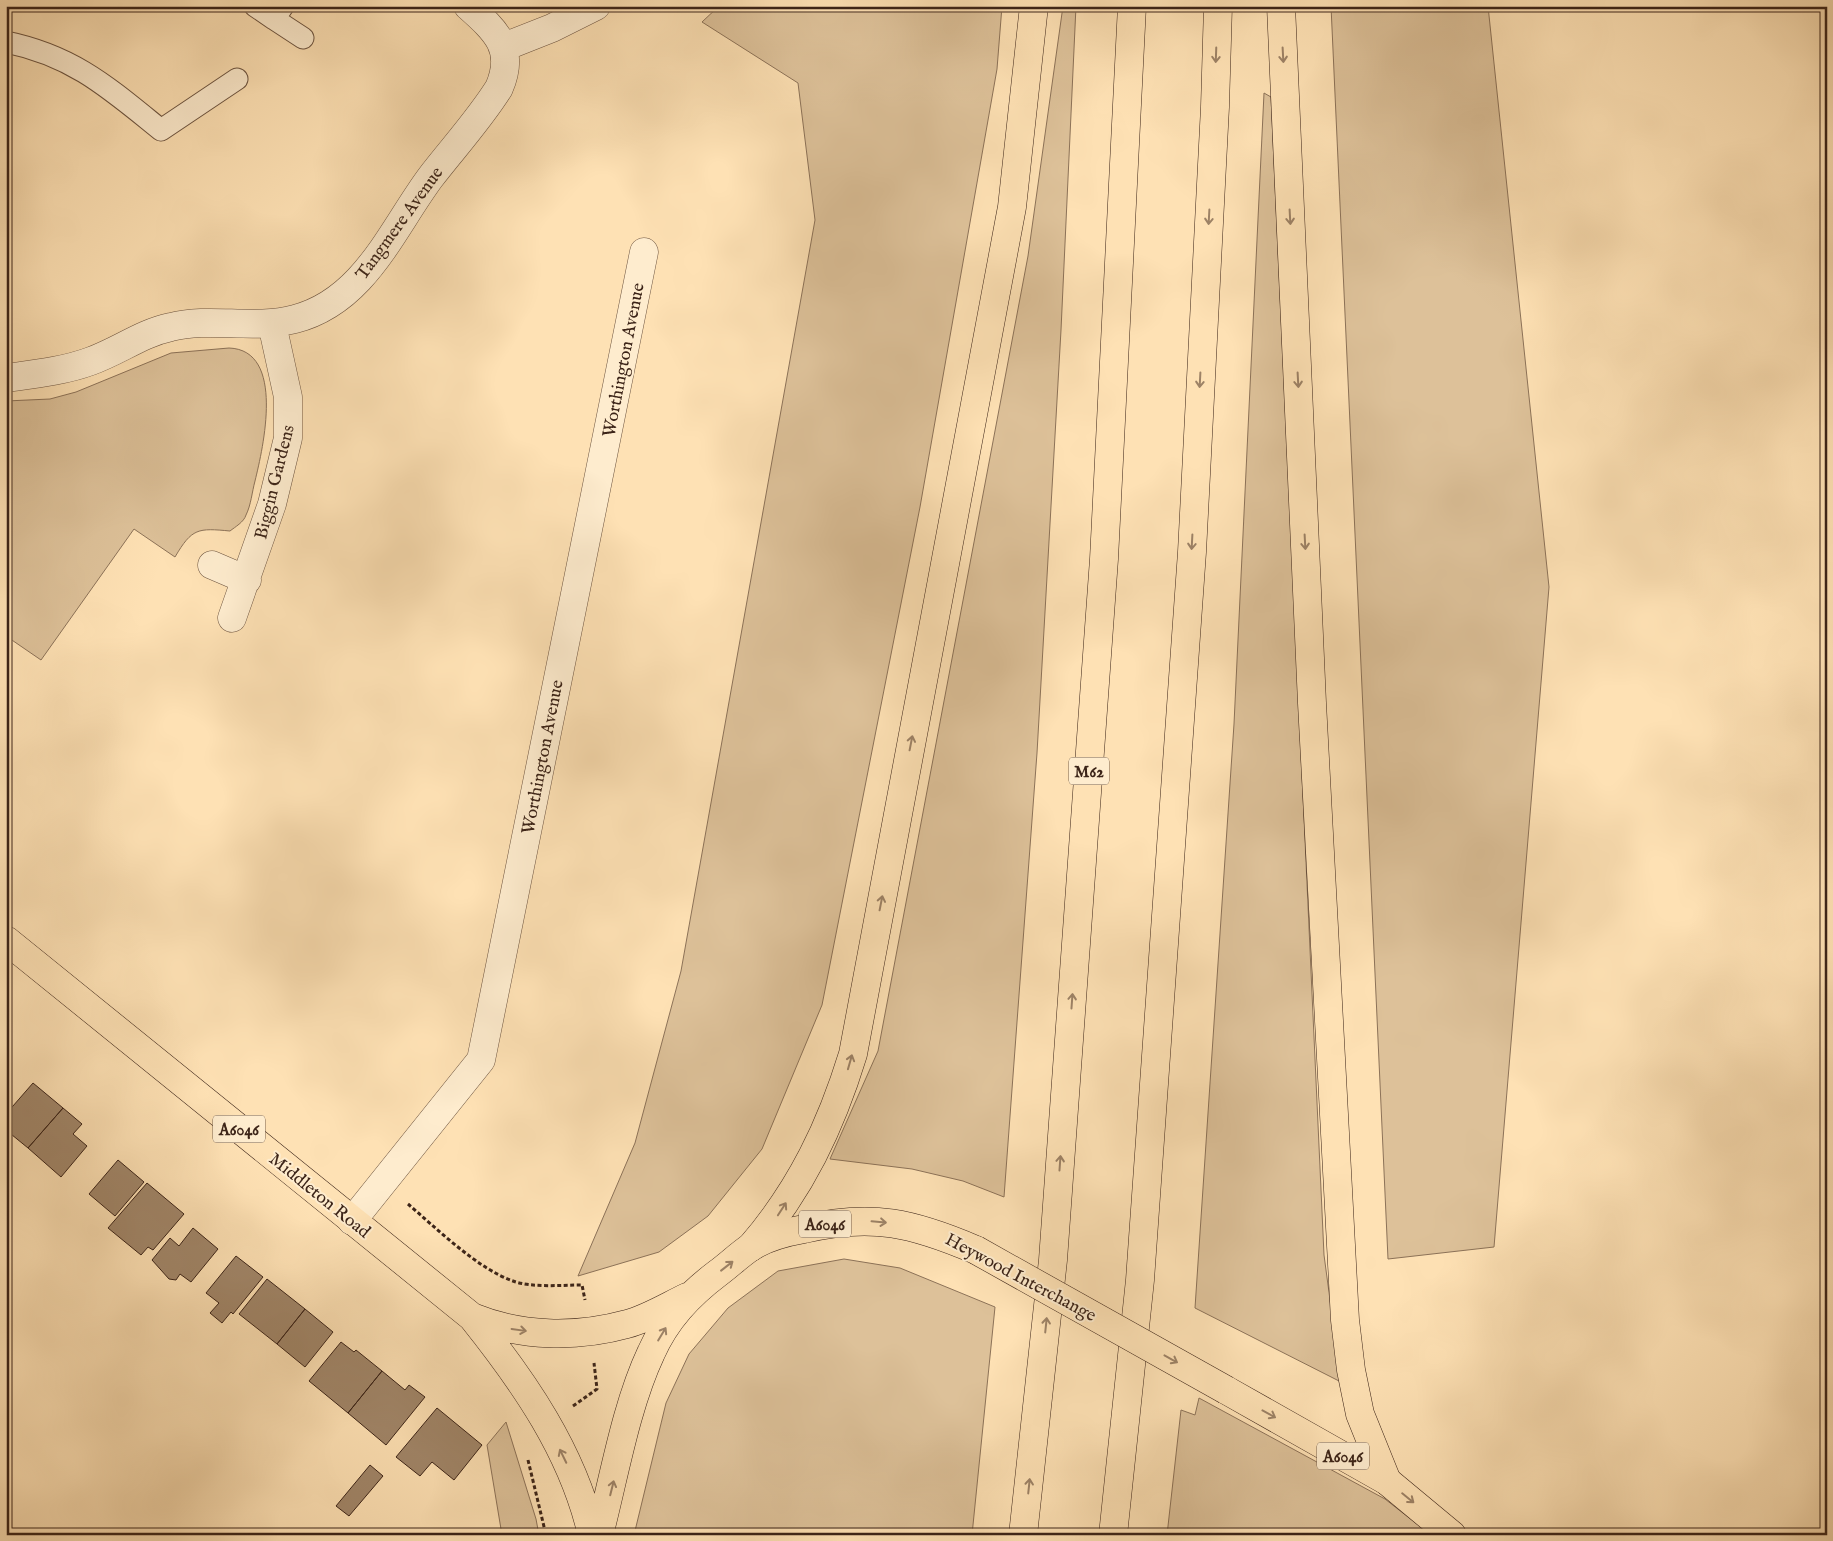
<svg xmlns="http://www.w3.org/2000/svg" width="1833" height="1541" viewBox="0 0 1833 1541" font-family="'IM FELL English',serif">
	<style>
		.green { fill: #ddc199; stroke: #8c7258 }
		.building { fill: #a18669; stroke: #3c2418 }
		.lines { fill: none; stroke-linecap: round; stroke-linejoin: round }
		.lane-casing { stroke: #6c533f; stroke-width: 23 }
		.street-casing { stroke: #6c533f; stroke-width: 29 }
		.primary-casing { stroke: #3c2418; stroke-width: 29 }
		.highway-casing { stroke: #3c2418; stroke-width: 29 }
		.path { stroke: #3c2418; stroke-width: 3; stroke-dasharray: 4 2.5; stroke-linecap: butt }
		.lane { stroke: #feecce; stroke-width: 21 }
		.street { stroke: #feecce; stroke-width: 28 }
		.primary { stroke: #fee1b4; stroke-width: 28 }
		.highway { stroke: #fee1b4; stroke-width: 28 }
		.primary-bridge-casing { stroke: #3c2418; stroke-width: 29; stroke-linecap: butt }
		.primary-bridge { stroke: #fee1b4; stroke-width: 28 }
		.oneway { stroke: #9d8266 }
		.labels { text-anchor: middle; stroke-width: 4; stroke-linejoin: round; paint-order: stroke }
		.shield { fill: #feecce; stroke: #76604f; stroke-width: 1 }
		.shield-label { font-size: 16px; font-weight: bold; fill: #3c2418 }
		.street-label { font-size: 18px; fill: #3c2418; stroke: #feecce }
	</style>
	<rect width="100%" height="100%" fill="#fee1b4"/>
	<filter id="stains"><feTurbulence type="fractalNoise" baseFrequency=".004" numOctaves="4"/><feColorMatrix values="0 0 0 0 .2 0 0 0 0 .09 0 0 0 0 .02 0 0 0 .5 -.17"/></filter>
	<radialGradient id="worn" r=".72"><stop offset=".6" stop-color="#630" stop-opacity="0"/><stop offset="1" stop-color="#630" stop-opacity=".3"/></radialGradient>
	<!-- green -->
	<path class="green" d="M 719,6 L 1002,6 L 997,69 L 920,507 L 822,1005 L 762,1149 L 708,1216 L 659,1252 L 578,1276 L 635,1143 L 681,971 L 815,220 L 798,83 L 702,22 Z
		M 1063,6 L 1076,6 L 1061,330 L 1037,753 L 1004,1197 L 963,1181 L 912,1169 L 830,1159 L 878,1051 L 1028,256 Z
		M 1331,6 L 1488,6 L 1549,587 L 1494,1247 L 1388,1259 Z
		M 1264,93 L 1271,97 L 1324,1255 L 1341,1382 L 1195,1308 L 1234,724 Z
		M 229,348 C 286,350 263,448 255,481 C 252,492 251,505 246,515 C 244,522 235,527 230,531 C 198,528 192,528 175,557 L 134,529 L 41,660 L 6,636 L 6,401 L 50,399 L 76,392 L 171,353 Z
		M 844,1259 L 900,1268 L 995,1307 L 972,1535 L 634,1535 L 666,1403 L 689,1354 L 728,1308 L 778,1271 Z
		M 1199,1398 L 1385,1499 L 1431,1535 L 1167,1535 L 1181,1410 L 1195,1415 Z
		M 506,1422 L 536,1519 L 539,1535 L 502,1535 L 487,1445 Z"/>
	<!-- building -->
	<path class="building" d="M 33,1083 L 63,1108 L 28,1148 L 6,1130 L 6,1114 Z
		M 63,1108 L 82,1124 L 73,1134 L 87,1146 L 61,1177 L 28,1148 Z
		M 118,1160 L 144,1182 L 115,1216 L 89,1194 Z
		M 147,1183 L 184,1214 L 153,1250 L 148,1247 L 141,1255 L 108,1228 Z
		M 193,1228 L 218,1249 L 191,1282 L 180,1274 L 176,1280 L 169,1279 L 152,1260 L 170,1238 L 179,1246 Z
		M 236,1256 L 263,1277 L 233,1314 L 231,1312 L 222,1323 L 210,1313 L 219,1303 L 206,1293 Z
		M 267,1279 L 305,1309 L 277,1344 L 239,1314 Z
		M 305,1309 L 333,1332 L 305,1367 L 277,1344 Z
		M 341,1342 L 354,1352 L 356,1350 L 382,1371 L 348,1413 L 309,1381 Z
		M 382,1371 L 405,1390 L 409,1385 L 425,1397 L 386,1445 L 348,1413 Z
		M 437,1408 L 482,1445 L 454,1480 L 432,1462 L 420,1476 L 396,1457 Z
		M 370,1465 L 383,1476 L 349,1516 L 336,1506 Z"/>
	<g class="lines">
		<defs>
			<path id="lane" d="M 255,6 L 274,19 L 283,6
				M 274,19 L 303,38
				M 6,42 C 74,56 109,88 161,130 L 237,79"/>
			<path id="street" d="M 504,47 L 552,28 L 596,6
				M 6,378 C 35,374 64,371 91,361 C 119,351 142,333 171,327 C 211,317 254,330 295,319 C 364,301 391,231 430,178 C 453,148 479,120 499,88 C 516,49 496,31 468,6
				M 212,565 L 247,580
				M 232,618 L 272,504 L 288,438 L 288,397 L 272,324
				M 352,1221 L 481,1060 L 644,252"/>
			<path id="primary" d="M 6,940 L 472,1317 C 524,1382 573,1452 592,1535
				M 472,1317 C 521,1337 576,1338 627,1324 C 647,1319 668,1306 687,1297
				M 1226,1390 L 1387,1481 L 1452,1535
				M 599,1535 C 614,1477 626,1406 651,1353 C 666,1319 689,1295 718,1273 C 729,1265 739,1255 751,1247 C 765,1238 787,1232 804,1229 C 872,1213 913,1223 976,1250"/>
			<path id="highway" d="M 1281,6 L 1312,703 L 1345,1320 L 1351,1370 L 1360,1414 L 1387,1481
				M 751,1247 C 801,1189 831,1126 853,1054 L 1012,207 L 1034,6
				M 1023,1535 L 1053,1260 L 1104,559 L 1132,6
				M 1113,1535 L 1140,1280 L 1192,552 L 1215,107 L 1218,6"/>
		</defs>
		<!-- lane casing -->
		<use href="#lane" class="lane-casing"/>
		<!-- street casing -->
		<use href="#street" class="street-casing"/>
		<!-- primary casing -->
		<use href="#primary" class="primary-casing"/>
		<!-- highway casing -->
		<use href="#highway" class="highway-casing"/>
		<!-- path -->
		<path class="path" d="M 408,1204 C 436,1228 478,1269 513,1281 C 531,1288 562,1285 582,1285 L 585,1300
			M 573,1406 L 597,1389 L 594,1363
			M 528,1460 L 546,1535"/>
		<!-- lane -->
		<use href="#lane" class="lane"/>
		<!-- street -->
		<use href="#street" class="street"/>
		<!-- primary -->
		<use href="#primary" class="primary"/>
		<!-- highway -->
		<use href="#highway" class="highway"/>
		<defs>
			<path id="primary-bridge" d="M 976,1250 L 1226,1390"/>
		</defs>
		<!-- primary-bridge casing -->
		<use href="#primary-bridge" class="primary-bridge-casing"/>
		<!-- primary-bridge -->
		<use href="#primary-bridge" class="primary-bridge"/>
	</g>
	<!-- one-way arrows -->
	<defs><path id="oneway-shaft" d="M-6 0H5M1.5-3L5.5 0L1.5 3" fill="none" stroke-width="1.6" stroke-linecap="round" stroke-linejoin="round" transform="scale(1.25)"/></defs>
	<g class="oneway">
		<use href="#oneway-shaft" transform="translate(1216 55) rotate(92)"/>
		<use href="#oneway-shaft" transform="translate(1283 55) rotate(87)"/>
		<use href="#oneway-shaft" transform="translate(1209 217) rotate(93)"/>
		<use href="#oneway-shaft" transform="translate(1290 217) rotate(87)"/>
		<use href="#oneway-shaft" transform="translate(1200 380) rotate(93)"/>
		<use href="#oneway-shaft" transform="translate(1298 380) rotate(87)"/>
		<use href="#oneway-shaft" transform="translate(1192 542) rotate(93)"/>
		<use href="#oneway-shaft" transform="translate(1305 542) rotate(87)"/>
		<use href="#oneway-shaft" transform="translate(911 743) rotate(-79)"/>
		<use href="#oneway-shaft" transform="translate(881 903) rotate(-79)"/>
		<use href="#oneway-shaft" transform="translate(1072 1001) rotate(-86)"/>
		<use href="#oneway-shaft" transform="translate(850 1062) rotate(-74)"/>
		<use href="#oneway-shaft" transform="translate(1060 1163) rotate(-86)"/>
		<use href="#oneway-shaft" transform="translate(782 1209) rotate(-57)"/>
		<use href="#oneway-shaft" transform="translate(879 1222) rotate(5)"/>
		<use href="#oneway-shaft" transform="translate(727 1266) rotate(-38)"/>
		<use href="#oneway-shaft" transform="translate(1046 1325) rotate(-84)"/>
		<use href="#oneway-shaft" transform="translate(519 1330) rotate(8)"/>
		<use href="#oneway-shaft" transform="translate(662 1334) rotate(-59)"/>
		<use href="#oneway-shaft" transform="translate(1171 1359) rotate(29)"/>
		<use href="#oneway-shaft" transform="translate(1269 1414) rotate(29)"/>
		<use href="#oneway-shaft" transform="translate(563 1456) rotate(-116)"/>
		<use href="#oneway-shaft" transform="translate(1029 1486) rotate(-84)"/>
		<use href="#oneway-shaft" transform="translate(612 1488) rotate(-76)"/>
		<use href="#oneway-shaft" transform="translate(1408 1498) rotate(39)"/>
	</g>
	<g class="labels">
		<!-- shield labels -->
		<g class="shield">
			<rect x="1069" y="757.5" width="40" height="27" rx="4"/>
			<rect x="213" y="1115.5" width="52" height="27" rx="4"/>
			<rect x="799" y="1210.5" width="52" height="27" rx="4"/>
			<rect x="1317" y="1442.5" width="52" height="27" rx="4"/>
		</g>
		<g class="shield-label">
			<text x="1089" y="777">M62</text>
			<text x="239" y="1135">A6046</text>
			<text x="825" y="1230">A6046</text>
			<text x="1343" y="1462">A6046</text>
		</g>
		<!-- street labels -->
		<g class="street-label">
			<text transform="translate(399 223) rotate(-54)" y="6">Tangmere Avenue</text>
			<text transform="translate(623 360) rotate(-79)" y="6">Worthington Avenue</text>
			<text transform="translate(274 482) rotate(-76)" y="6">Biggin Gardens</text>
			<text transform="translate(542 757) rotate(-79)" y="6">Worthington Avenue</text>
			<text transform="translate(320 1195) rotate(39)" y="6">Middleton Road</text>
			<text transform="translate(1021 1277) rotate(28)" y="6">Heywood Interchange</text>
		</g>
	</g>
	<!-- margin -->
	<rect width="1833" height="1541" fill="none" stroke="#fee1b4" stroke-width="25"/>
	<rect x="8" y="8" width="1818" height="1526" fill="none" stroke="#3c2418" stroke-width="2.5"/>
	<rect x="12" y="12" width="1808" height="1516" fill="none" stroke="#3c2418"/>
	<rect width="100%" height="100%" filter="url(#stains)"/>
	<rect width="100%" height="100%" fill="url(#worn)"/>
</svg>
